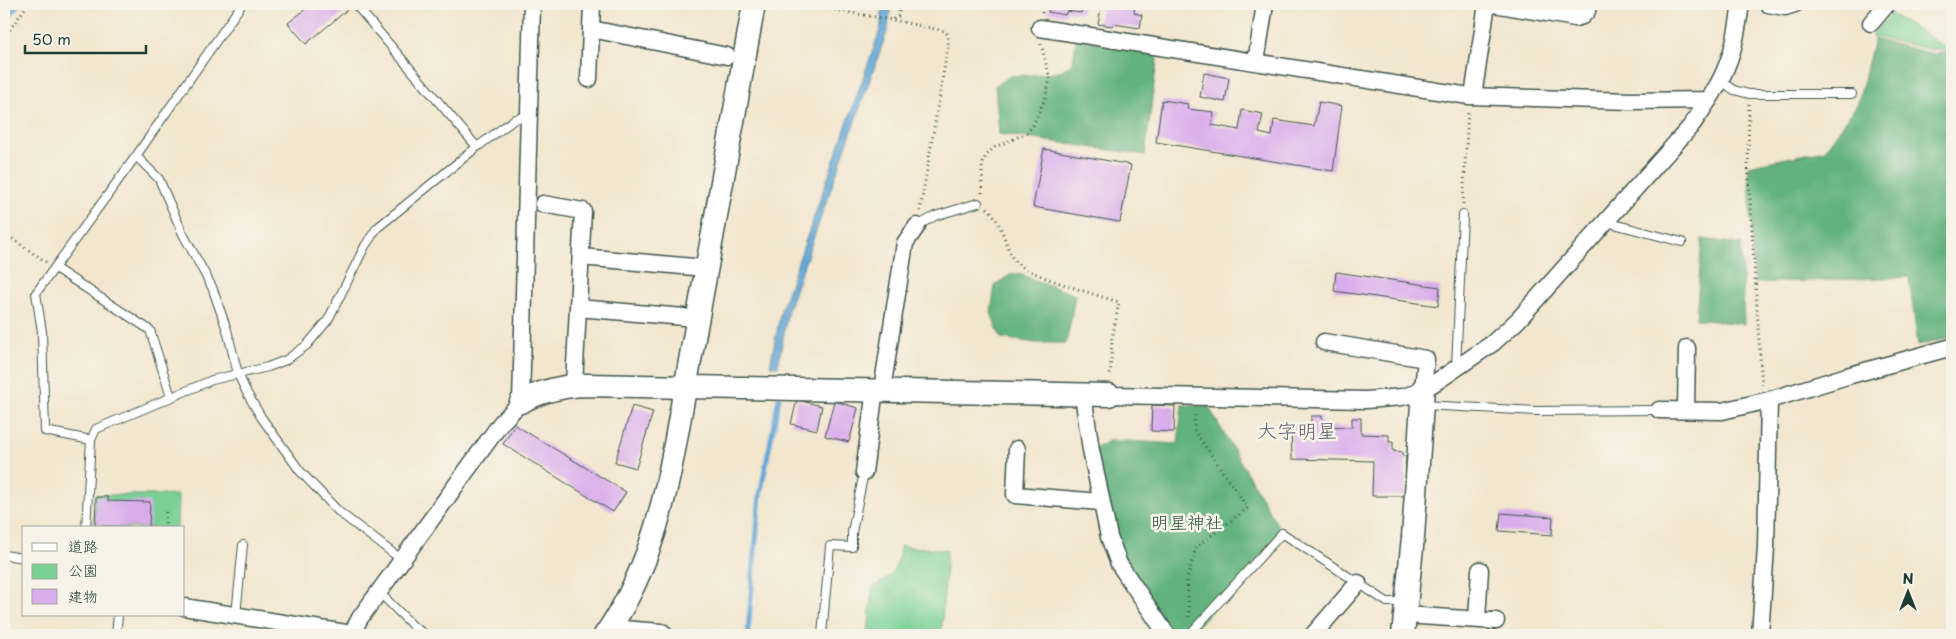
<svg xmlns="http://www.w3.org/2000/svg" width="1956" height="639" viewBox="0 0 1956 639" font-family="'Playpen Sans','Klee One',sans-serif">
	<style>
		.green { fill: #78d095; stroke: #4c8664 }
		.forest { fill: #62b27e; stroke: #407859 }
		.water { fill: #61a6d6; stroke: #407285 }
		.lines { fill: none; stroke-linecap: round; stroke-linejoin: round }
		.stream { stroke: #61a6d6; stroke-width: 5 }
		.building { fill: #d9acec }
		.lane-casing { stroke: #3f564b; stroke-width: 10 }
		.street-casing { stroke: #3f564b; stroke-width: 19 }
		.secondary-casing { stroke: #3f564b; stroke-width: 25 }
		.path { stroke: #3f564b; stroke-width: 3; stroke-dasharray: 1 4; stroke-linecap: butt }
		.lane { stroke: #fff; stroke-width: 8 }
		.street { stroke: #fff; stroke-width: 16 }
		.secondary { stroke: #fff; stroke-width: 22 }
		.labels { text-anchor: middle; stroke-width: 5; stroke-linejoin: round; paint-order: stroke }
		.park-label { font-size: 18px; fill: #315a47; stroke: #f7f3e8 }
		.quarter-label { font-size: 20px; fill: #606474; stroke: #f7f3e8 }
	</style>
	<rect width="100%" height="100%" fill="#f7f3e8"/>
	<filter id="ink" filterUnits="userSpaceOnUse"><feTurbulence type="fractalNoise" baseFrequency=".02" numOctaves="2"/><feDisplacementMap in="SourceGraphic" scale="10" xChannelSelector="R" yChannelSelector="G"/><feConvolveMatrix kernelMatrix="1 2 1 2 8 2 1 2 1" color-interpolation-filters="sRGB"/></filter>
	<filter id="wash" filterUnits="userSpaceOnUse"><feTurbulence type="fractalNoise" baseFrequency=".0096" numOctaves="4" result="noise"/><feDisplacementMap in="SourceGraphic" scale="20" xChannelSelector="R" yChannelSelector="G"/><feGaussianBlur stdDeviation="1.12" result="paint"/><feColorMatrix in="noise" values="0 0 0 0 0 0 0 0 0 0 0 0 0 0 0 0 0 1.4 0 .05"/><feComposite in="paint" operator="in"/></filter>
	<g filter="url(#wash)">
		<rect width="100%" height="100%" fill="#f2e6ce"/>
		<!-- green -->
		<path class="green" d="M 1891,14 L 1952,51 L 1929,49 L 1871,36 Z
			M 95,495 L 178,495 L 177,528 L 93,528 Z
			M 900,546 L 947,550 L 941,635 L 868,635 L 872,588 C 893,575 897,572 900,546 Z"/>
		<!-- forest -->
		<path class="forest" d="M 1076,38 L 1158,53 L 1145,155 L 999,134 L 995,85 L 1011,76 L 1056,73 L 1073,64 Z
			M 1874,39 L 1933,54 L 1952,52 L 1952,337 L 1918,346 L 1909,277 L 1755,283 L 1748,166 L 1825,150 L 1858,103 Z
			M 1702,239 L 1741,244 L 1744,324 L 1696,319 Z
			M 1011,274 L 1022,275 L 1075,295 L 1070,325 L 1066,343 L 1036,343 L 1001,338 L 991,313 L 995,285 Z
			M 1182,405 L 1208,406 L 1282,533 L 1189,635 L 1167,635 L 1119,564 L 1091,450 L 1111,440 L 1178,444 Z"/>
		<!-- water -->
		<path class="water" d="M 883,4 L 891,4 L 888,29 L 788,310 L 778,366 L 770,366 L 781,310 L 880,30 Z"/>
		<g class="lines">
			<!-- stream -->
			<path class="stream" d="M 4,24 L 18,4
				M 748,631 L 760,495 L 779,398"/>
		</g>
		<g id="blocks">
			<!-- building -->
			<path class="building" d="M 312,4 L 342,4 L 347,10 L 306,44 L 288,23 Z
				M 1050,4 L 1083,4 L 1081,13 L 1067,11 L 1065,15 L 1048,12 Z
				M 1102,4 L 1135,6 L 1134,13 L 1142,15 L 1140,28 L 1113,24 L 1113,26 L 1098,24 Z
				M 1204,73 L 1229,78 L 1225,102 L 1200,97 Z
				M 1162,100 L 1188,104 L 1187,109 L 1214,112 L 1212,125 L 1239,130 L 1242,110 L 1263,114 L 1259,133 L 1272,136 L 1274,120 L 1314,126 L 1319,102 L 1342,106 L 1333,171 L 1156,142 Z
				M 1044,149 L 1131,165 L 1120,222 L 1033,207 Z
				M 1336,272 L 1440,287 L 1438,306 L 1334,291 Z
				M 797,400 L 822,406 L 817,430 L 791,424 Z
				M 834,401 L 858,408 L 849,442 L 825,436 Z
				M 1152,405 L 1175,406 L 1174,432 L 1151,431 Z
				M 632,406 L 653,412 L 636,468 L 615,462 Z
				M 1311,416 L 1322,416 L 1322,426 L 1352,427 L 1352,418 L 1361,418 L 1361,434 L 1389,435 L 1389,442 L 1393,442 L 1393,451 L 1402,452 L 1402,456 L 1406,456 L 1405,496 L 1372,496 L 1373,461 L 1292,459 L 1291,427 L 1311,428 Z
				M 515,425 L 626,492 L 613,512 L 503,444 Z
				M 96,497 L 108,497 L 108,501 L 150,502 L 149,528 L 103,526 L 103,528 L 98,528 L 98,526 L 95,526 Z
				M 1501,513 L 1553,517 L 1552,535 L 1499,531 Z"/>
		</g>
	</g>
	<g filter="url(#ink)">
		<use href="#blocks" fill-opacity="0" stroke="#3f564b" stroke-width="1"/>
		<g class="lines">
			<defs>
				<path id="lane" d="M 355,4 L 477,147
					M 1720,80 L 1734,90 L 1749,94 L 1852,94
					M 136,156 L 159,179 L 183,234 L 212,287 L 227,330 L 238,374 L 247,393 L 261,417 L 300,471 L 339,512 L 402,560
					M 1606,222 L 1682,242
					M 917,226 L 935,216 L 978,203
					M 55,268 L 150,330 L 171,397
					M 1456,367 L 1463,215
					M 1423,405 L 1535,411 L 1659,410
					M 91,440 L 45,431 L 42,332 L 36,293 L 136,156 L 242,4
					M 86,528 L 91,440 L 96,429 L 212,380 L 268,367 L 286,360 L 307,345 L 328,320 L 365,246 L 377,228 L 477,147 L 515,119 L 528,116
					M 4,555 L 24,558
					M 379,592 L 414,627 L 426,635
					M 236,615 L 243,545
					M 116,635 L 118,615
					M 822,635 L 830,546 L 852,547 L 852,532 L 864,472
					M 1189,635 L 1282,533 L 1387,602 L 1405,602"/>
				<path id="street" d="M 1494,4 L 1575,18 L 1582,16 L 1587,11 L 1588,4
					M 1768,4 L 1785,7 L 1795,4
					M 1871,23 L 1887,4
					M 1040,28 L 1469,96 L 1630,101 L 1708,100
					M 591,29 L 727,56
					M 1256,62 L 1265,4
					M 589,79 L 592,4
					M 1473,96 L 1487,4
					M 543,204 L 583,211 L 574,385
					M 581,257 L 694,267
					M 578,308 L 684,317
					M 1324,342 L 1426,359 L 1423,389
					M 882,390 L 905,243 L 917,226
					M 1083,395 L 1091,450 L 1109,537 L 1119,564 L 1167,635
					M 1109,395 L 1366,400 L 1402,397 L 1419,392 L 1439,380 L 1493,343 L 1518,320 L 1691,126 C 1704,107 1719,87 1727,65 C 1735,46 1738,24 1741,4
					M 1659,410 L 1722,411 L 1769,400 L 1847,376 L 1952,347
					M 1686,410 L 1687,348
					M 1017,449 L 1015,495 L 1101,502
					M 864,472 L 875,389
					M 184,607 L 352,634
					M 1405,615 L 1496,621
					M 1477,619 L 1480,570
					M 351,635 L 360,618 L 501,423 L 521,402 L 532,4
					M 1313,635 L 1358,583
					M 1760,635 L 1766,547 L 1769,400"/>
				<path id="secondary" d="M 521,402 C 542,390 563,386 586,385 L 1109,395
					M 608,631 L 661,635
					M 605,635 C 644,580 662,515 674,450 L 754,4
					M 1403,635 L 1413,537 L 1423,389"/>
			</defs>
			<!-- lane casing -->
			<use href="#lane" class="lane-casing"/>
			<!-- street casing -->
			<use href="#street" class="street-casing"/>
			<!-- secondary casing -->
			<use href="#secondary" class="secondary-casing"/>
			<!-- path -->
			<path class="path" d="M 800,4 L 893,20 L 945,31 L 948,35 L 948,46 L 920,211
				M 1042,13 L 1043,4
				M 893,19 L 898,16 L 901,4
				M 4,38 L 28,4
				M 1749,104 L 1748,166 L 1762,388
				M 982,193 L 982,168 L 984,159 L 993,148 L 1027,133 L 1033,125 L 1045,99 L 1050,79 L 1041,44
				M 1463,204 L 1468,110
				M 987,208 C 1002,221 1004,243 1013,259 C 1022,274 1100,296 1119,302 L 1112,339 L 1110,377
				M 4,233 L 46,262
				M 165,528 L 166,509
				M 1189,617 L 1187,579 L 1196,547 L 1248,508 L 1194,430 L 1195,412"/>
			<!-- lane -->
			<use href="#lane" class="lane"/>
			<!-- street -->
			<use href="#street" class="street"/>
			<!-- secondary -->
			<use href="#secondary" class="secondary"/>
		</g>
	</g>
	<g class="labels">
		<!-- park labels -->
		<g class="park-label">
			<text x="1187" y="529">明星神社</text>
		</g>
		<!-- quarter labels -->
		<g class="quarter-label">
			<text x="1297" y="438">大字明星</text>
		</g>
	</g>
	<!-- margin -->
	<rect width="1956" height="639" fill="none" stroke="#f7f3e8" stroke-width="20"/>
	<!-- legend -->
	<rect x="22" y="526" width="162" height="90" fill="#f7f3e8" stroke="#a1aaa0"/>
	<rect x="32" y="543" width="25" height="8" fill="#ffffff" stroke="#a1aaa0"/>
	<text x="68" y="552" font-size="15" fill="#1f3d34">道路</text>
	<rect x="32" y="564" width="25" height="15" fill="#78d095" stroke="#a1aaa0"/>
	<text x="68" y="576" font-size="15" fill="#1f3d34">公園</text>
	<rect x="32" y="589" width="25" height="15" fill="#d9acec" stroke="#a1aaa0"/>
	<text x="68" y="602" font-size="15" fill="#1f3d34">建物</text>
	<!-- north arrow -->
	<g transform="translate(1908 592)" stroke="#f7f3e8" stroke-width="4" paint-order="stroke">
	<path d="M0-4L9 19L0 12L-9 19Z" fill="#1f3d34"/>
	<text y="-8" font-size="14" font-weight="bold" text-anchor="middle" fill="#1f3d34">N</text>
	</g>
	<!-- scale -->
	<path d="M25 45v8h121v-8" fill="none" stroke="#1f3d34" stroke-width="2.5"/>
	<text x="32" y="45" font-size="15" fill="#1f3d34" stroke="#f7f3e8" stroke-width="4" paint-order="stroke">50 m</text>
</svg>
